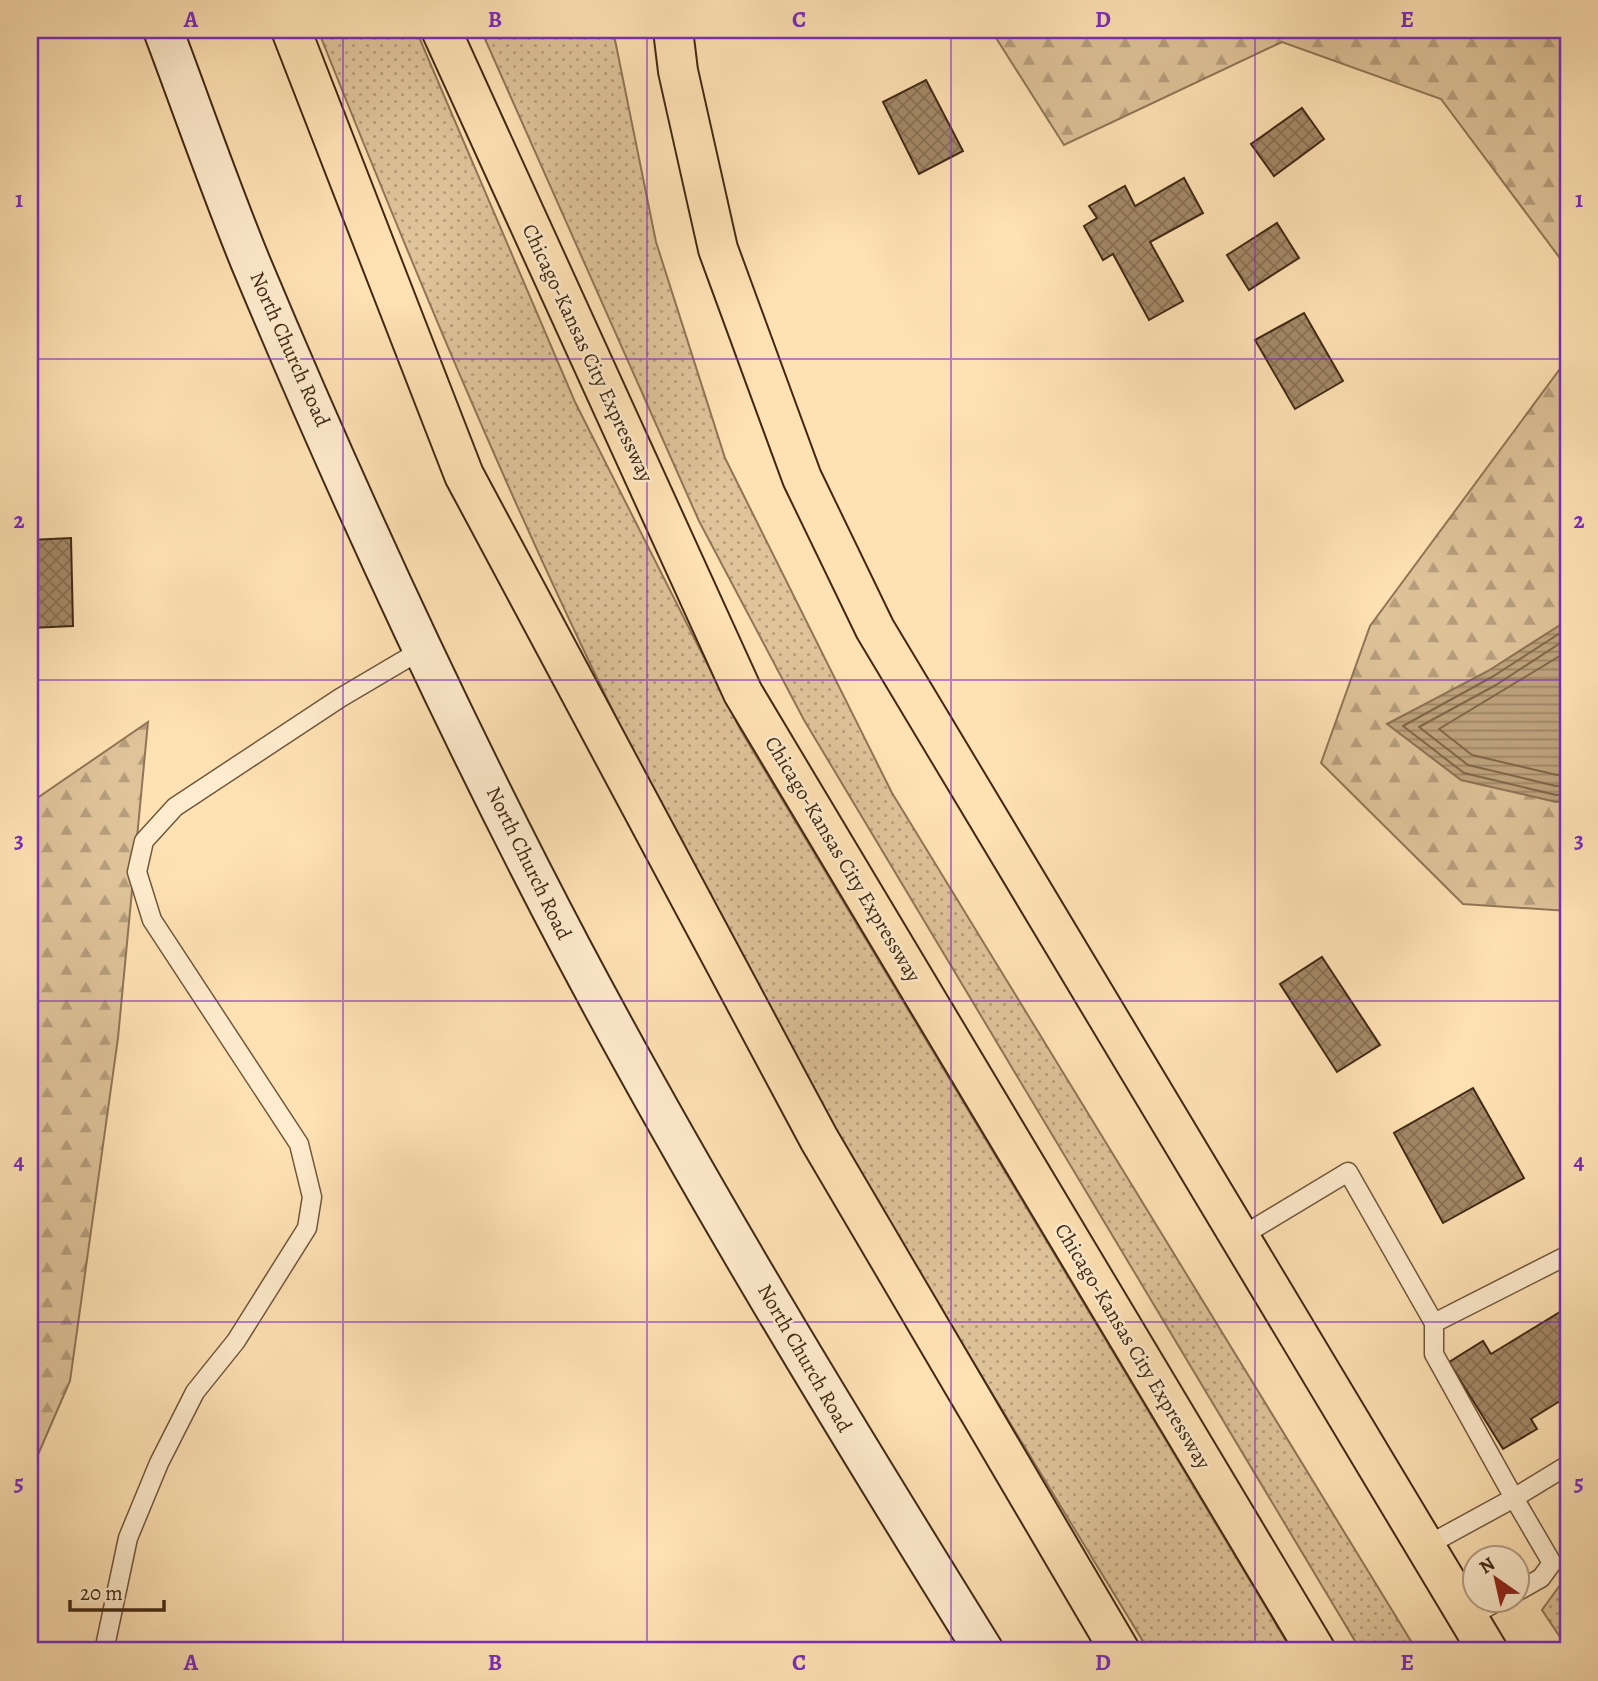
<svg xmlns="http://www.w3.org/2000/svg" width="1598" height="1681" viewBox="0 0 1598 1681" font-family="Alegreya,serif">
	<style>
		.grass { fill: url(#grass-dots); stroke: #907656; stroke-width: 2 }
		.forest { fill: url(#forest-firs); stroke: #907656; stroke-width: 2 }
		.water { fill: url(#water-rules); stroke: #8c7253; stroke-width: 2 }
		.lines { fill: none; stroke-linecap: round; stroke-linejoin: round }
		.shore { stroke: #806648; stroke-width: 2 }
		.building { fill: url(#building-cross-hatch); stroke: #412913; stroke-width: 2 }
		.service-casing { stroke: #70573b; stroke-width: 21 }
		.secondary-casing { stroke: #412913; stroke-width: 42 }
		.primary-casing { stroke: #412913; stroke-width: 42 }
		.motorway-casing { stroke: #412913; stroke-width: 42 }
		.service { stroke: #ffecce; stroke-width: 18 }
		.secondary { stroke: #ffecce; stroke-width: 38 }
		.primary { stroke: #ffe2b4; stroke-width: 38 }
		.motorway { stroke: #ffe2b4; stroke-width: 38 }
		.grid { fill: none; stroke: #7b2cbf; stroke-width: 2; stroke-opacity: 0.55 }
		.labels { text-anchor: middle; stroke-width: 5; stroke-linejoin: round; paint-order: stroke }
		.street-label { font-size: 21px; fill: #412913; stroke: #ffecce }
		.neatline { fill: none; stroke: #7b2cbf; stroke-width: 2.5 }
		.grid-label { font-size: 23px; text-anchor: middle; font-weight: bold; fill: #7b2cbf }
	</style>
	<defs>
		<pattern id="grass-dots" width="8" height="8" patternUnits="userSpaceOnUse" patternTransform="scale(1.75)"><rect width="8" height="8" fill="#dfc399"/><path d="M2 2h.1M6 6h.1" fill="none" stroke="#b69e7c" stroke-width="1.8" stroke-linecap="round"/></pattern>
		<pattern id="forest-firs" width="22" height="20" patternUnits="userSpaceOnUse" patternTransform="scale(1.75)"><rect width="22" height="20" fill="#dfc399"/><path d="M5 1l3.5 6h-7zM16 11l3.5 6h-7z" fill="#b69e7c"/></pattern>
		<pattern id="water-rules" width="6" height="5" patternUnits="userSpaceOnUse" patternTransform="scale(1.75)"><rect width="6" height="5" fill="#bea37d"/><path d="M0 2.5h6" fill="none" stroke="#9c8565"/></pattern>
		<pattern id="building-cross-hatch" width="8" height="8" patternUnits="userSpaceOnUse" patternTransform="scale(1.75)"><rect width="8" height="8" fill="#a48967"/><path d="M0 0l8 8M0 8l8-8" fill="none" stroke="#877054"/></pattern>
	</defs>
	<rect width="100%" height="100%" fill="#ffe2b4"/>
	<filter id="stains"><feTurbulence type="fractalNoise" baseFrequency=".00286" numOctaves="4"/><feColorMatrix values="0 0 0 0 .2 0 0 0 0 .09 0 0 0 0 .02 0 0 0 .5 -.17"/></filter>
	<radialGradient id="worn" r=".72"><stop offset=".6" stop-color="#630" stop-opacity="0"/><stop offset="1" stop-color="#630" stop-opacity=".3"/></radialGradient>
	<!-- grass -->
	<path class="grass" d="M 318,30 L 416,30 L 575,402 L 740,729 L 1292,1651 L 1149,1651 C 961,1343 770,1036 613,711 C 504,488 410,260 318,30 Z
		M 481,30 L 613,30 L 656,242 L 725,458 L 892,793 L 1417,1651 L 1361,1651 L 804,720 L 699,521 Z
		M 1568,1574 L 1568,1649 L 1542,1610 Z"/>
	<!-- forest -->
	<path class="forest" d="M 991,30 L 1568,30 L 1568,269 L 1441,99 L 1282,42 L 1064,145 Z
		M 1568,358 L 1568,911 L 1463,904 L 1321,763 L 1370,626 Z
		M 148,722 L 118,1038 L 70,1381 L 30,1473 L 30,803 Z"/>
	<!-- water -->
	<path class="water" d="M 1568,620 L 1568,801 L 1556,802 L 1461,780 L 1387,724 L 1488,671 Z"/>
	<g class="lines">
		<!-- shore -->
		<path class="shore" d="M 1568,628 L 1492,677 L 1403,726 L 1464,773 L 1556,795 L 1568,794
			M 1568,638 L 1496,685 L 1419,727 L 1468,765 L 1556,786 L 1568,785
			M 1568,651 L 1439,729 L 1472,755 L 1557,775 L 1568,775"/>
	</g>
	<!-- building -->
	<path class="building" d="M 926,80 L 963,151 L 919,174 L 883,102 Z
		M 1302,108 L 1324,139 L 1274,176 L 1251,144 Z
		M 1184,178 L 1203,213 L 1150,242 L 1183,301 L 1149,320 L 1113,254 L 1103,260 L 1084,226 L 1097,218 L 1089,206 L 1125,186 L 1135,206 Z
		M 1277,223 L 1299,258 L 1249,290 L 1227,255 Z
		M 1304,313 L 1343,381 L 1295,409 L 1255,340 Z
		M 71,538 L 73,626 L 30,628 L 30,540 Z
		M 1322,957 L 1380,1045 L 1337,1072 L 1280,984 Z
		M 1473,1088 L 1524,1178 L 1443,1223 L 1394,1133 Z
		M 1568,1307 L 1568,1396 L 1531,1419 L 1537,1429 L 1503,1449 L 1449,1362 L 1483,1341 L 1491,1354 Z"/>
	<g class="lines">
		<defs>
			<path id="service" d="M 1240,1237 L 1348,1172 L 1434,1323 L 1434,1354 L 1514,1498 L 1568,1465
				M 1434,1323 L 1568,1255
				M 1426,1546 L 1514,1498 L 1552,1563 L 1541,1578 L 1518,1591
				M 1469,1617 L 1500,1600
				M 104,1651 L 128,1538 L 159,1463 L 195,1392 L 236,1341 L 307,1228 L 312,1197 L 299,1144 L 152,920 L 137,872 L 144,841 L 175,807 L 340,698 L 423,649"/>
			<path id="secondary" d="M 163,30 C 192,107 219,185 250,261 C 347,493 455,727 572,949 C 699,1189 841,1421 984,1651"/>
			<path id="primary" d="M 673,30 L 678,71 L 718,249 L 802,478 L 875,629 L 1488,1651"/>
			<path id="motorway" d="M 291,30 L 464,475 L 819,1139 L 1120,1651
				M 441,30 L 743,693 L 1316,1651"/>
		</defs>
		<!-- service casing -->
		<use href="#service" class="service-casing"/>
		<!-- secondary casing -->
		<use href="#secondary" class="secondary-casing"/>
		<!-- primary casing -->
		<use href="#primary" class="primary-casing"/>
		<!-- motorway casing -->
		<use href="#motorway" class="motorway-casing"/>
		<!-- service -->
		<use href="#service" class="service"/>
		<!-- secondary -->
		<use href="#secondary" class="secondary"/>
		<!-- primary -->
		<use href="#primary" class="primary"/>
		<!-- motorway -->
		<use href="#motorway" class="motorway"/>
	</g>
	<!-- grid -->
	<path class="grid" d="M 343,30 L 343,1651M 647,30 L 647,1651M 951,30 L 951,1651M 1255,30 L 1255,1651M 30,359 L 1568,359M 30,680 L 1568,680M 30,1001 L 1568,1001M 30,1322 L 1568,1322"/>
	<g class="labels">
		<!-- street labels -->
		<g class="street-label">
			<text transform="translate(290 349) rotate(66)" y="7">North Church Road</text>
			<text transform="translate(588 353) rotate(65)" y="7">Chicago-Kansas City Expressway</text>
			<text transform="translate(843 859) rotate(59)" y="7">Chicago-Kansas City Expressway</text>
			<text transform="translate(529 863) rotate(64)" y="7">North Church Road</text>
			<text transform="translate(1133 1346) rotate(59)" y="7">Chicago-Kansas City Expressway</text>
			<text transform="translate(805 1358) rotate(60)" y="7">North Church Road</text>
		</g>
	</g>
	<!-- margin -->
	<rect width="1598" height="1681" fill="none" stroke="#ffe2b4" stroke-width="77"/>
	<!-- north arrow -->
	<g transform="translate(1496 1579) rotate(326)"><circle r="33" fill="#ffecce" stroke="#b39e83" stroke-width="2"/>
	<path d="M0-5L12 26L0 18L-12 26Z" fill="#8f2418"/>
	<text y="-10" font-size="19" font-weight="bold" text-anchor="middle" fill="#412913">N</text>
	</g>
	<!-- scale -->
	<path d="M70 1600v10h94v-10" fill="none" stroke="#412913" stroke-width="3.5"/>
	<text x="80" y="1600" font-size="21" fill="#412913" stroke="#ffecce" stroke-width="5" paint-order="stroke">20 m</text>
	<rect x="38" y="38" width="1522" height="1604" class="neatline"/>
	<g class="grid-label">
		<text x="191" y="27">A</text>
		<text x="495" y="27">B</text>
		<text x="799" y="27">C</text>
		<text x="1103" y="27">D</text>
		<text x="1407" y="27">E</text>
		<text x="19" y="207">1</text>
		<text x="1579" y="207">1</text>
		<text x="19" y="528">2</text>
		<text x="1579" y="528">2</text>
		<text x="19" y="848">3</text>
		<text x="1579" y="848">3</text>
		<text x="19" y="1169">4</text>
		<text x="1579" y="1169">4</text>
		<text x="19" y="1490">5</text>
		<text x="1579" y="1490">5</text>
		<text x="191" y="1670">A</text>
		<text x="495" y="1670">B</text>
		<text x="799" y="1670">C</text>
		<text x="1103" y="1670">D</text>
		<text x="1407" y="1670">E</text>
	</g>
	<rect width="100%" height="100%" filter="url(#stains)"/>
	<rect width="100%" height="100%" fill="url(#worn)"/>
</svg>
